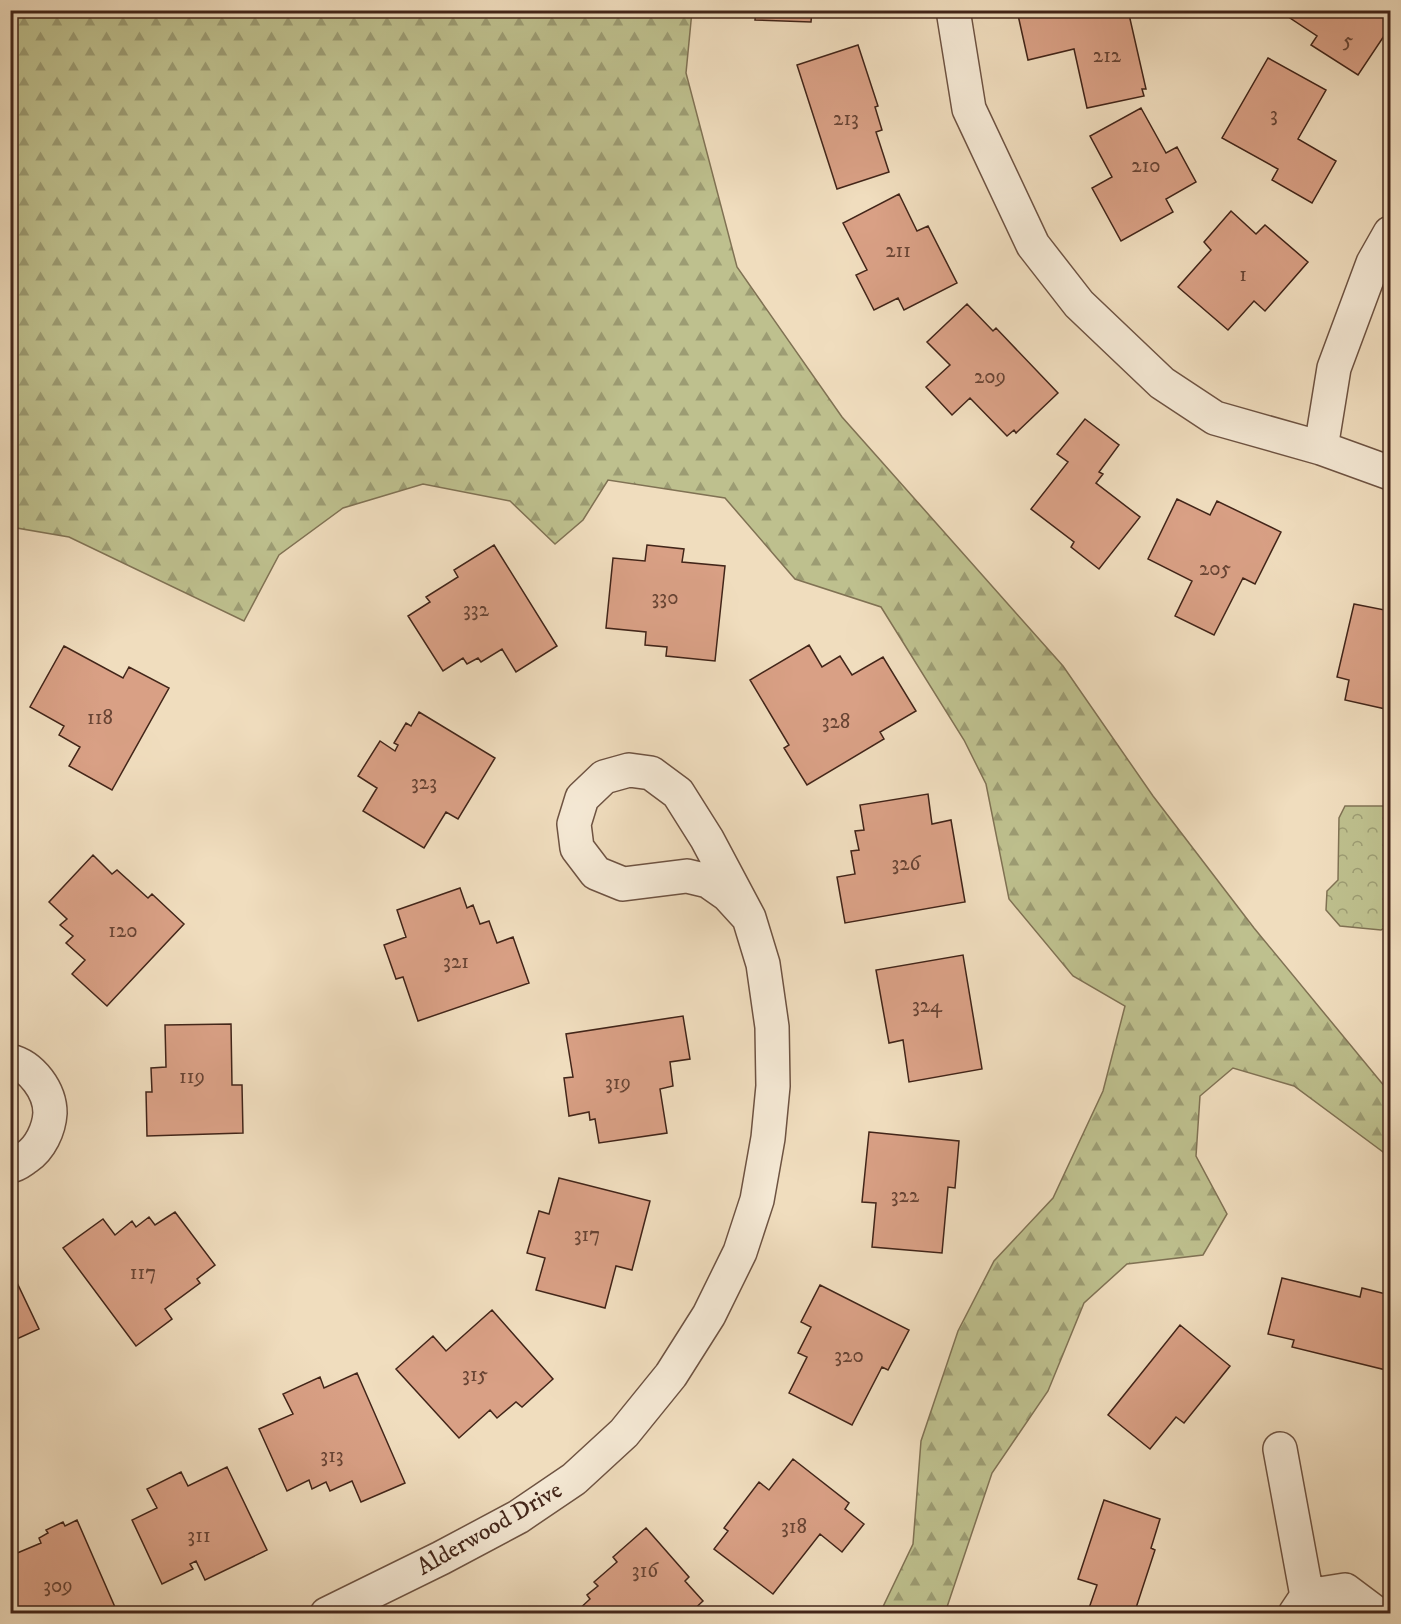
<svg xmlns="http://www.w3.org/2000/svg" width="1401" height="1624" viewBox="0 0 1401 1624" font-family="'IM FELL DW Pica',serif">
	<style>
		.forest { fill: url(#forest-firs); stroke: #807254; stroke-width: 1.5 }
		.park { fill: url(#park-crowns); stroke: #807254; stroke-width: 1.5 }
		.building { fill: #d9a085; stroke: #422519; stroke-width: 1.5 }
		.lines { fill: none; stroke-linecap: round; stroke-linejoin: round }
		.street-casing { stroke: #6e5342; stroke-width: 36 }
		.street { stroke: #f5e9d5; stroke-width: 33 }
		.labels { text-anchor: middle; stroke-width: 4.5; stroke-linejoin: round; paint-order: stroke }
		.number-label { font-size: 21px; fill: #684434 }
		.street-label { font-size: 24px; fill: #422519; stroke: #f5e9d5 }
	</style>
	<defs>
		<pattern id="forest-firs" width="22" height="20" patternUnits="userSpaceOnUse" patternTransform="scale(1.5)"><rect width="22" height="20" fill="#bec08e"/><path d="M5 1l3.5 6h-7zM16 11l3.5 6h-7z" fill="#9c9c73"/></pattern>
		<pattern id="park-crowns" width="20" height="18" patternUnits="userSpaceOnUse" patternTransform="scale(1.5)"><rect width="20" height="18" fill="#bec08e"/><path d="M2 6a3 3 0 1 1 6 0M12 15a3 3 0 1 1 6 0" fill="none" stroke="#9c9c73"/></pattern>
	</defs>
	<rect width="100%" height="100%" fill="#f0ddbe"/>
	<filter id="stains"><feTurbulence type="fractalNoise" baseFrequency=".00333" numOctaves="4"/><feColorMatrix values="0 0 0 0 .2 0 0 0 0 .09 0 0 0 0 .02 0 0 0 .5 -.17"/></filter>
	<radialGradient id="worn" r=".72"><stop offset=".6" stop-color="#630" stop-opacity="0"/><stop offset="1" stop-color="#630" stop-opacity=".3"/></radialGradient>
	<!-- forest -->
	<path class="forest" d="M 10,11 L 692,11 L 686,73 L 737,267 L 842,417 L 1063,666 L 1153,796 L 1254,928 L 1390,1093 L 1390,1161 L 1383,1152 L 1294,1086 L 1233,1068 L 1200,1096 L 1196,1156 L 1227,1214 L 1203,1255 L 1127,1264 L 1084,1303 L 1048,1391 L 992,1473 L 945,1613 L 880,1613 L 913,1544 L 921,1441 L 958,1331 L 994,1261 L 1053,1198 L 1103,1091 L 1125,1006 L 1073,976 L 1009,899 L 986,784 L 964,740 L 881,607 L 795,579 L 725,498 L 608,480 L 583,520 L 555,544 L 510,501 L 423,484 L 343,508 L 279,555 L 244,621 L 69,537 L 11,527 Z"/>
	<!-- park -->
	<path class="park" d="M 1345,806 L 1390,806 L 1390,924 L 1381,930 L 1340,926 L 1326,910 L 1327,891 L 1338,880 L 1339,818 Z"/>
	<!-- building -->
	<path class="building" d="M 756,10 L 812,10 L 811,22 L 755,20 Z
		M 1038,10 L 1065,10 L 1066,17 L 1093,10 L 1128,10 L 1146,89 L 1142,89 L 1144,96 L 1087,108 L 1074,49 L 1028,60 L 1018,15 Z
		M 1291,10 L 1378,10 L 1377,13 L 1390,22 L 1390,27 L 1358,75 L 1311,45 L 1317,36 L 1287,16 Z
		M 858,45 L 878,106 L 875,107 L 882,130 L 876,132 L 889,172 L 837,189 L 797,65 Z
		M 1268,58 L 1326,90 L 1298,139 L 1336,161 L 1312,203 L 1272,180 L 1278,169 L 1222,138 Z
		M 1141,108 L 1166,153 L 1177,147 L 1196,182 L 1166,199 L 1173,212 L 1121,241 L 1092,188 L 1112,177 L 1090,136 Z
		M 899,194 L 917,231 L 928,226 L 957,283 L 904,310 L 898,298 L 874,310 L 856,275 L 867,270 L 843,223 Z
		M 1231,211 L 1256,234 L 1265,225 L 1308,262 L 1265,311 L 1254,301 L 1228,330 L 1178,287 L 1211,250 L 1204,242 Z
		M 967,304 L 993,331 L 996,328 L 1058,393 L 1016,433 L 1014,430 L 1007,436 L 970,398 L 952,415 L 926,387 L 950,365 L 927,342 Z
		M 1085,419 L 1119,445 L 1099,472 L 1103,474 L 1096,483 L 1140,517 L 1099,569 L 1071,547 L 1074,542 L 1031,509 L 1068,462 L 1057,454 Z
		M 1177,499 L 1210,515 L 1217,501 L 1281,532 L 1255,584 L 1243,578 L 1214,635 L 1175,616 L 1192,581 L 1148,559 Z
		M 494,545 L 557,646 L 516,672 L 502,649 L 481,662 L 478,658 L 467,664 L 463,658 L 443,671 L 408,616 L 430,602 L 426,597 L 458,577 L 454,570 Z
		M 647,545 L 684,549 L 682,562 L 725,566 L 715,661 L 666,656 L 667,647 L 645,645 L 646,632 L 606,628 L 613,558 L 645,561 Z
		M 1354,604 L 1390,611 L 1390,710 L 1345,700 L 1349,680 L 1337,677 Z
		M 809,645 L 822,667 L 840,656 L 852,675 L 883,657 L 916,711 L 880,732 L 884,739 L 807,785 L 784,748 L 789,745 L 750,680 Z
		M 64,646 L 123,678 L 129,667 L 169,688 L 112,790 L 69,766 L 80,747 L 59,735 L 64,726 L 30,707 Z
		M 419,712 L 495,758 L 458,819 L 446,812 L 424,848 L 363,811 L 377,788 L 358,776 L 380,741 L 395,751 L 398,745 L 394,743 L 406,723 L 411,726 Z
		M 928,794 L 932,824 L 951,820 L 965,902 L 845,923 L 837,877 L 855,874 L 851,851 L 859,850 L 855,831 L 864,830 L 860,805 Z
		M 93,855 L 112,874 L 117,870 L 148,898 L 152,894 L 184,924 L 107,1006 L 72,974 L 85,960 L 66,943 L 73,936 L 60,925 L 67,919 L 49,902 Z
		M 460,888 L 467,908 L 473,905 L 480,924 L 489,921 L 497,943 L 513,937 L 529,983 L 418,1021 L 403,977 L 396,979 L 384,945 L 406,937 L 397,910 Z
		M 963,955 L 982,1069 L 909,1082 L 903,1040 L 889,1043 L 876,970 Z
		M 683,1016 L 690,1059 L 670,1062 L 673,1086 L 660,1089 L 667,1133 L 599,1143 L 595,1119 L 590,1120 L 589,1112 L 569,1116 L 564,1078 L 573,1077 L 566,1034 Z
		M 231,1024 L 232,1085 L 242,1085 L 243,1133 L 147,1136 L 146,1092 L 152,1092 L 151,1068 L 166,1067 L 165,1025 Z
		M 869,1132 L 959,1141 L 955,1188 L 948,1187 L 942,1253 L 872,1247 L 876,1203 L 862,1202 Z
		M 559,1178 L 650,1201 L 632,1270 L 616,1266 L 605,1308 L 536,1290 L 545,1258 L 527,1253 L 539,1211 L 549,1214 Z
		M 175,1212 L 215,1265 L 197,1279 L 200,1283 L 165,1309 L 172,1319 L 136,1346 L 63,1248 L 103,1219 L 115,1235 L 132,1221 L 136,1227 L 149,1217 L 155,1225 Z
		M 10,1268 L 39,1329 L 10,1342 Z
		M 1282,1278 L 1360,1297 L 1362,1288 L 1390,1295 L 1390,1352 L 1386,1370 L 1292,1347 L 1294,1340 L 1268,1334 Z
		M 820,1285 L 909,1330 L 888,1370 L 882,1367 L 852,1425 L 789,1393 L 807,1357 L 798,1353 L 811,1327 L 801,1322 Z
		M 492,1310 L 553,1379 L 522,1407 L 516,1402 L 497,1418 L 490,1410 L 459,1438 L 396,1369 L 433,1336 L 446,1351 Z
		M 1180,1325 L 1230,1366 L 1184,1423 L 1176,1417 L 1150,1449 L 1108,1415 Z
		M 357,1373 L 405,1483 L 361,1502 L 352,1481 L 330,1491 L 326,1482 L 312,1489 L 309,1480 L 287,1491 L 259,1429 L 293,1414 L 283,1394 L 320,1377 L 324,1388 Z
		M 793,1459 L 849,1503 L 845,1509 L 864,1524 L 842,1552 L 820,1534 L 773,1594 L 714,1549 L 728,1531 L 724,1528 L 759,1482 L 769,1490 Z
		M 227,1467 L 267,1550 L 205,1580 L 196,1561 L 190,1564 L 193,1569 L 162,1584 L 132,1520 L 157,1508 L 147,1489 L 181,1472 L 188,1486 Z
		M 1104,1500 L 1160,1519 L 1151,1548 L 1155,1550 L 1134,1614 L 1087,1614 L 1097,1585 L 1078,1579 Z
		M 77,1520 L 118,1614 L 10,1614 L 10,1556 L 41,1543 L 39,1538 L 48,1533 L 46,1530 L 63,1522 L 65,1526 Z
		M 646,1528 L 689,1577 L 685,1581 L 703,1601 L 689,1614 L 574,1614 L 590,1599 L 587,1595 L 598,1586 L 594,1582 L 617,1562 L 613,1557 Z"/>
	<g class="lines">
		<defs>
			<path id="street" d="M 953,10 L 969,109 L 1033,245 L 1079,304 L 1162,383 L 1215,418 L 1321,448 L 1390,473
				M 1321,448 L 1334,368 L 1373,263 L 1390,233
				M 10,1061 C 32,1066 50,1091 50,1113 C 49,1130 40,1148 27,1157 C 21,1161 17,1165 10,1166
				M 1280,1449 L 1307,1596 L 1295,1614
				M 1307,1596 L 1345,1590 L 1377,1614
				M 327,1614 L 441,1558 L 518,1517 L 574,1479 L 624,1433 L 671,1375 L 709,1315 L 740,1252 L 757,1200 L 768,1138 L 773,1086 L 772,1027 L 763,964 L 749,918 L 707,839 L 678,793 L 651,773 L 629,770 L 604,777 L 582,798 L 574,824 L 577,848 L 596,873 L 623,884 L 687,876 L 708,881 L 728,895 L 749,918"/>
		</defs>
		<!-- street casing -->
		<use href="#street" class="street-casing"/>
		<!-- street -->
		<use href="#street" class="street"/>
	</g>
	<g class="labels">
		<!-- number labels -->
		<g class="number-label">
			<text x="1348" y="47">5</text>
			<text x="1107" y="62">212</text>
			<text x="1274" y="121">3</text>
			<text x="846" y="125">213</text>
			<text x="1146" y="172">210</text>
			<text x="898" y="257">211</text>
			<text x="1243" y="281">1</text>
			<text x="990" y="383">209</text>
			<text x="1215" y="575">205</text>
			<text x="665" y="604">330</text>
			<text x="476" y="616">332</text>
			<text x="100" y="724">118</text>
			<text x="836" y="728">328</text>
			<text x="424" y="789">323</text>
			<text x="906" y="870">326</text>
			<text x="123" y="937">120</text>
			<text x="456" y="968">321</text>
			<text x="927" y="1012">324</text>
			<text x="192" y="1083">119</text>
			<text x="618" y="1089">319</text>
			<text x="905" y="1202">322</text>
			<text x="587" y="1241">317</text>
			<text x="143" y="1279">117</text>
			<text x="849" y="1362">320</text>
			<text x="475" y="1381">315</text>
			<text x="332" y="1462">313</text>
			<text x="794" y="1533">318</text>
			<text x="199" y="1542">311</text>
			<text x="645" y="1577">316</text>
			<text x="58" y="1592">309</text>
		</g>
		<!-- street labels -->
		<g class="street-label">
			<text transform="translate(489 1528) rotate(-30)" y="8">Alderwood Drive</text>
		</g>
	</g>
	<!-- margin -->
	<rect width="1401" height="1624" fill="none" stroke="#f0ddbe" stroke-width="36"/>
	<rect x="12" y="12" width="1377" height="1600" fill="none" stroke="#422519" stroke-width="3"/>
	<rect x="18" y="18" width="1365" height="1588" fill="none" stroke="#422519" stroke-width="1.5"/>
	<rect width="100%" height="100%" filter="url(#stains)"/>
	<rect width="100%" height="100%" fill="url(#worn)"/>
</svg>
